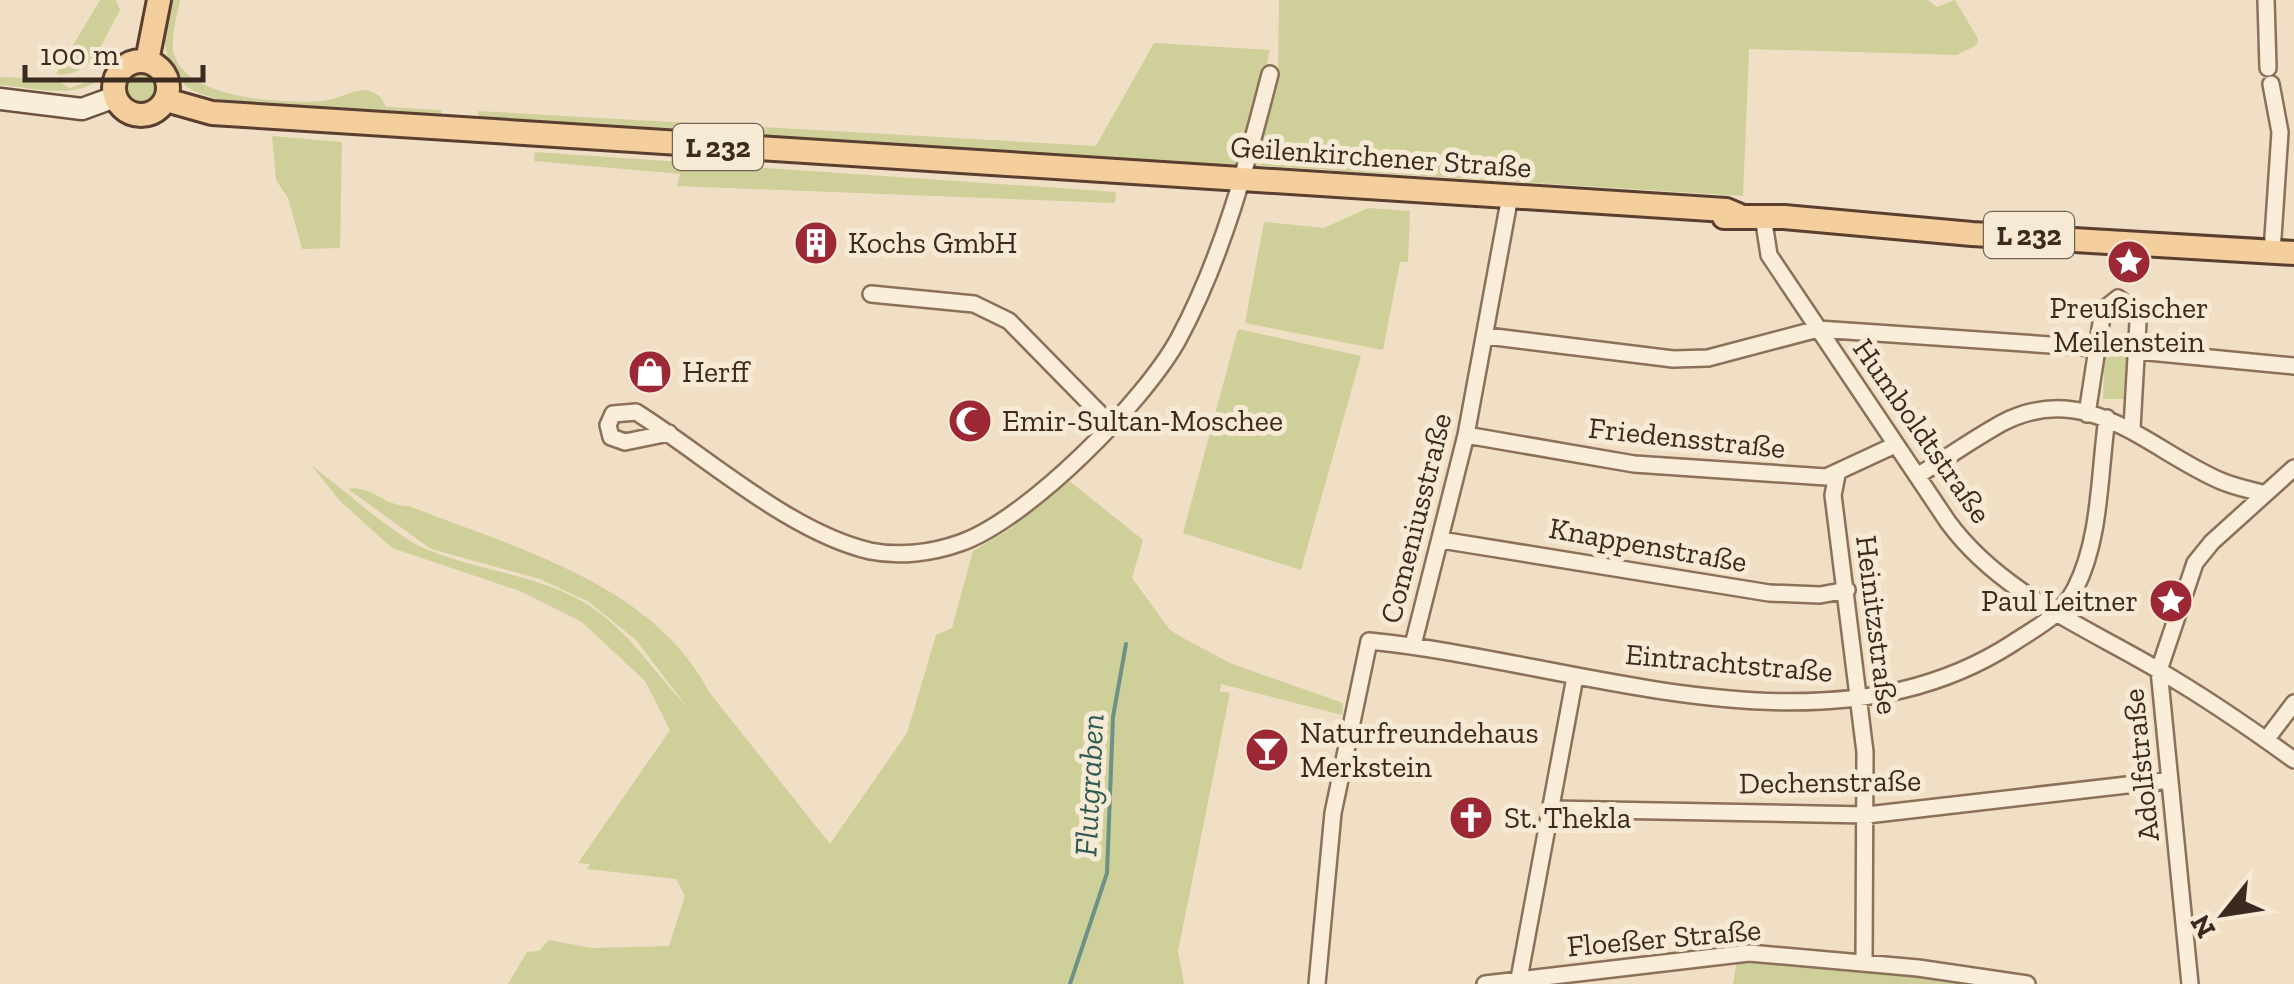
<svg xmlns="http://www.w3.org/2000/svg" width="2294" height="984" viewBox="0 0 2294 984" font-family="'Zilla Slab',serif">
	<style>
		.green { fill: #cecf99 }
		.lines { fill: none; stroke-linecap: round; stroke-linejoin: round }
		.stream { stroke: #6d9285; stroke-width: 4 }
		.street-casing { stroke: #8c705a; stroke-width: 20 }
		.secondary-casing { stroke: #6e513e; stroke-width: 25 }
		.primary-casing { stroke: #5a3e2f; stroke-width: 28 }
		.street { stroke: #faedd9; stroke-width: 15 }
		.secondary { stroke: #faedd9; stroke-width: 20 }
		.primary { stroke: #f4cf9d; stroke-width: 22 }
		.labels { text-anchor: middle; stroke-width: 10; stroke-linejoin: round; paint-order: stroke }
		.shield { fill: #f7ead5; stroke: #736456; stroke-width: 2.5 }
		.shield-label { font-size: 28px; font-weight: bold; fill: #3b2a1f }
		.street-label { font-size: 30px; fill: #3b2a1f; stroke: #f7ead5 }
		.poi-label { font-size: 30px; fill: #3b2a1f; stroke: #f7ead5; text-anchor: start }
		.water-label { font-size: 32px; font-style: italic; fill: #2e5c54; stroke: #f7ead5 }
	</style>
	<rect width="100%" height="100%" fill="#f0dfc5"/>
	<!-- green -->
	<path class="green" d="M 100,0 L 116,0 L 120,10 C 105,36 91,80 56,74 Z
		M 168,0 L 180,0 C 177,16 170,38 174,54 C 186,99 283,104 322,101 C 338,100 351,90 367,90 L 380,96 L 386,107 L 441,110 L 441,118 C 396,115 208,113 184,84 C 160,57 163,33 168,0 Z
		M 1279,0 L 1928,0 L 1937,7 L 1955,0 L 1978,39 L 1977,45 L 1957,55 L 1749,49 L 1743,196 L 1252,165 L 1278,73 Z
		M 1154,43 L 1270,50 L 1242,166 L 478,120 L 478,111 L 1096,146 Z
		M124 89a17 17 0 1 1 34 0a17 17 0 1 1-34 0Z
		M 0,77 L 55,79 L 70,88 L 102,77 C 79,101 30,87 0,85 Z
		M 272,136 L 342,142 L 340,248 L 302,249 L 288,198 L 276,180 Z
		M 535,152 L 1116,192 L 1115,203 L 677,186 L 680,174 L 534,161 Z
		M 1368,208 L 1410,211 L 1408,262 L 1400,262 L 1383,350 L 1245,323 L 1264,222 L 1324,228 Z
		M 1238,329 L 1361,356 L 1301,570 L 1183,533 Z
		M 2105,349 L 2130,350 L 2125,399 L 2103,399 Z
		M 312,466 C 344,489 397,539 431,551 C 481,571 537,575 585,603 C 628,629 653,671 687,707 L 636,640 L 589,602 L 540,579 L 431,549 L 348,489 C 369,484 385,507 409,506 C 514,548 653,583 709,692 L 830,844 L 907,733 L 936,635 L 952,628 L 973,551 L 1010,529 L 1067,479 L 1143,540 L 1132,578 L 1170,630 L 1183,638 L 1232,664 L 1343,703 L 1342,715 L 1221,684 L 1220,691 L 1230,693 L 1178,951 L 1184,984 L 508,984 L 527,952 L 539,951 L 549,940 L 592,948 L 669,946 L 685,896 L 676,879 L 587,869 L 590,864 L 578,863 L 670,730 L 645,681 L 582,622 L 520,591 L 392,548 L 340,501 Z
		M 1751,956 L 2013,984 L 1733,984 L 1737,960 Z"/>
	<g class="lines">
		<!-- stream -->
		<path class="stream" d="M 1070,984 L 1107,873 L 1113,717 L 1126,644"/>
		<defs>
			<path id="street" d="M 2266,0 L 2268,68
				M 2271,84 L 2280,132 L 2272,252
				M 1763,216 L 1769,255 L 1948,522 C 2001,594 2086,627 2160,671 C 2206,698 2250,728 2294,760
				M 871,294 L 974,304 L 1009,321 L 1110,424
				M 1487,336 L 1673,359 L 1708,358 L 1818,329 L 2095,348
				M 2138,351 L 2294,366
				M 2087,414 L 2103,310 L 2118,298 L 2133,309 L 2138,322 L 2132,428
				M 669,433 L 625,442 L 611,437 L 608,425 L 613,414 L 636,412 C 706,456 789,532 870,551 C 899,557 932,553 960,543 C 1027,520 1145,401 1179,338 C 1223,256 1247,164 1270,74
				M 1466,435 L 1634,464 L 1826,477 L 1895,445
				M 1837,475 L 1833,495 L 1865,752 L 1864,962
				M 1917,476 C 1945,459 1973,439 2002,423 C 2088,378 2150,451 2221,481 C 2235,487 2251,490 2265,494
				M 1441,540 L 1769,593 L 1820,595 L 1847,590
				M 1413,645 L 1466,435 L 1510,196
				M 2266,740 L 2294,703
				M 1550,809 L 1867,815 L 2170,780
				M 1317,984 L 1333,813 L 1369,641 C 1576,661 1823,766 2013,643 C 2037,627 2061,616 2075,589 C 2101,539 2099,474 2107,418
				M 1485,984 L 1749,953 L 1918,968 L 2027,984
				M 1518,984 L 1575,677
				M 2190,984 L 2159,670 L 2195,563 L 2212,542 L 2294,468"/>
			<path id="secondary" d="M 0,99 L 82,109 L 115,97"/>
			<path id="primary" d="M114 88a27 27 0 1 1 54 0a27 27 0 1 1-54 0Z
				M 147,61 L 159,0
				M 166,100 L 212,113 C 717,148 1222,175 1726,210 L 1738,215
				M 1724,217 L 1784,217 L 1972,234 L 2294,253"/>
		</defs>
		<!-- street casing -->
		<use href="#street" class="street-casing"/>
		<!-- secondary casing -->
		<use href="#secondary" class="secondary-casing"/>
		<!-- primary casing -->
		<use href="#primary" class="primary-casing"/>
		<!-- street -->
		<use href="#street" class="street"/>
		<!-- secondary -->
		<use href="#secondary" class="secondary"/>
		<!-- primary -->
		<use href="#primary" class="primary"/>
	</g>
	<!-- icons -->
	<defs>
		<symbol id="building-disc" viewBox="-11 -11 22 22"><circle r="9.5" fill="#9d2835" stroke="#f7ead5"/><path d="M-4-6H4V6H1V3H-1V6H-4ZM-2.5-4.3h1.7v1.8h-1.7ZM.8-4.3h1.7v1.8H.8ZM-2.5-1h1.7V.8h-1.7ZM.8-1h1.7V.8H.8Z" fill="#fff"/></symbol>
		<symbol id="sight-disc" viewBox="-11 -11 22 22"><circle r="9.5" fill="#9d2835" stroke="#f7ead5"/><path d="M0-6L1.8-2.2L6-1.7L2.9 1.2L3.7 5.4L0 3.3L-3.7 5.4L-2.9 1.2L-6-1.7L-1.8-2.2Z" fill="#fff"/></symbol>
		<symbol id="shop-disc" viewBox="-11 -11 22 22"><circle r="9.5" fill="#9d2835" stroke="#f7ead5"/><path d="M-5-2.5h2.3a2.7 3.5 0 0 1 5.4 0H5L5.5 6h-11ZM-1.5-2.5h3a1.5 2.3 0 0 0-3 0Z" fill="#fff"/></symbol>
		<symbol id="mosque-disc" viewBox="-11 -11 22 22"><circle r="9.5" fill="#9d2835" stroke="#f7ead5"/><path d="M3.5-4.9A6 6 0 1 0 3.5 4.9A5 5 0 1 1 3.5-4.9Z" fill="#fff"/></symbol>
		<symbol id="bar-disc" viewBox="-11 -11 22 22"><circle r="9.5" fill="#9d2835" stroke="#f7ead5"/><path d="M-6-5H6L.8 .8V4.5H3.5V6h-7V4.5H-.8V.8Z" fill="#fff"/></symbol>
		<symbol id="church-disc" viewBox="-11 -11 22 22"><circle r="9.5" fill="#9d2835" stroke="#f7ead5"/><path d="M-1.2-6h2.4v3.5h3.3v2.4h-3.3V6h-2.4V-.1h-3.3v-2.4h3.3Z" fill="#fff"/></symbol>
	</defs>
	<g fill-rule="evenodd">
		<use href="#building-disc" x="791" y="218" width="50" height="50"/>
		<use href="#sight-disc" x="2104" y="237" width="50" height="50"/>
		<use href="#shop-disc" x="625" y="347" width="50" height="50"/>
		<use href="#mosque-disc" x="945" y="396" width="50" height="50"/>
		<use href="#sight-disc" x="2146" y="576" width="50" height="50"/>
		<use href="#bar-disc" x="1242" y="725" width="50" height="50"/>
		<use href="#church-disc" x="1446" y="793" width="50" height="50"/>
	</g>
	<g class="labels">
		<!-- shield labels -->
		<g class="shield">
			<rect x="673" y="124" width="90" height="46" rx="8"/>
			<rect x="1984" y="212" width="90" height="46" rx="8"/>
		</g>
		<g class="shield-label">
			<text x="718" y="157">L 232</text>
			<text x="2029" y="245">L 232</text>
		</g>
		<!-- street labels -->
		<g class="street-label">
			<text transform="translate(1381 157) rotate(4)" y="10">Geilenkirchener Straße</text>
			<text transform="translate(1922 431) rotate(55)" y="10">Humboldtstraße</text>
			<text transform="translate(1687 438) rotate(6)" y="10">Friedensstraße</text>
			<text transform="translate(1416 518) rotate(-76)" y="10">Comeniusstraße</text>
			<text transform="translate(1648 545) rotate(10)" y="10">Knappenstraße</text>
			<text transform="translate(1877 625) rotate(83)" y="10">Heinitzstraße</text>
			<text transform="translate(1729 663) rotate(5)" y="10">Eintrachtstraße</text>
			<text transform="translate(2141 765) rotate(-96)" y="10">Adolfstraße</text>
			<text transform="translate(1830 782) rotate(-1)" y="10">Dechenstraße</text>
			<text transform="translate(1664 938) rotate(-5)" y="10">Floeßer Straße</text>
		</g>
		<!-- poi labels -->
		<g class="poi-label">
			<text x="848" y="253">Kochs GmbH</text>
			<text x="2129" y="318" text-anchor="middle">Preußischer<tspan x="2129" dy="34">Meilenstein</tspan></text>
			<text x="682" y="382">Herff</text>
			<text x="1002" y="431">Emir-Sultan-Moschee</text>
			<text x="2138" y="611" text-anchor="end">Paul Leitner</text>
			<text x="1300" y="743">Naturfreundehaus<tspan x="1300" dy="34">Merkstein</tspan></text>
			<text x="1504" y="828">St. Thekla</text>
		</g>
		<!-- water labels -->
		<g class="water-label">
			<text transform="translate(1089 785) rotate(-87)" y="11">Flutgraben</text>
		</g>
	</g>
	<!-- north arrow -->
	<g transform="translate(2224 914) rotate(240)" stroke="#f7ead5" stroke-width="8" paint-order="stroke">
	<path d="M0-8L18 38L0 25L-18 38Z" fill="#3b2a1f"/>
	<text y="-15" font-size="28" font-weight="bold" text-anchor="middle" fill="#3b2a1f">N</text>
	</g>
	<!-- scale -->
	<path d="M25 65v15h178v-15" fill="none" stroke="#3b2a1f" stroke-width="5"/>
	<text x="40" y="65" font-size="30" fill="#3b2a1f" stroke="#f7ead5" stroke-width="8" paint-order="stroke">100 m</text>
</svg>
